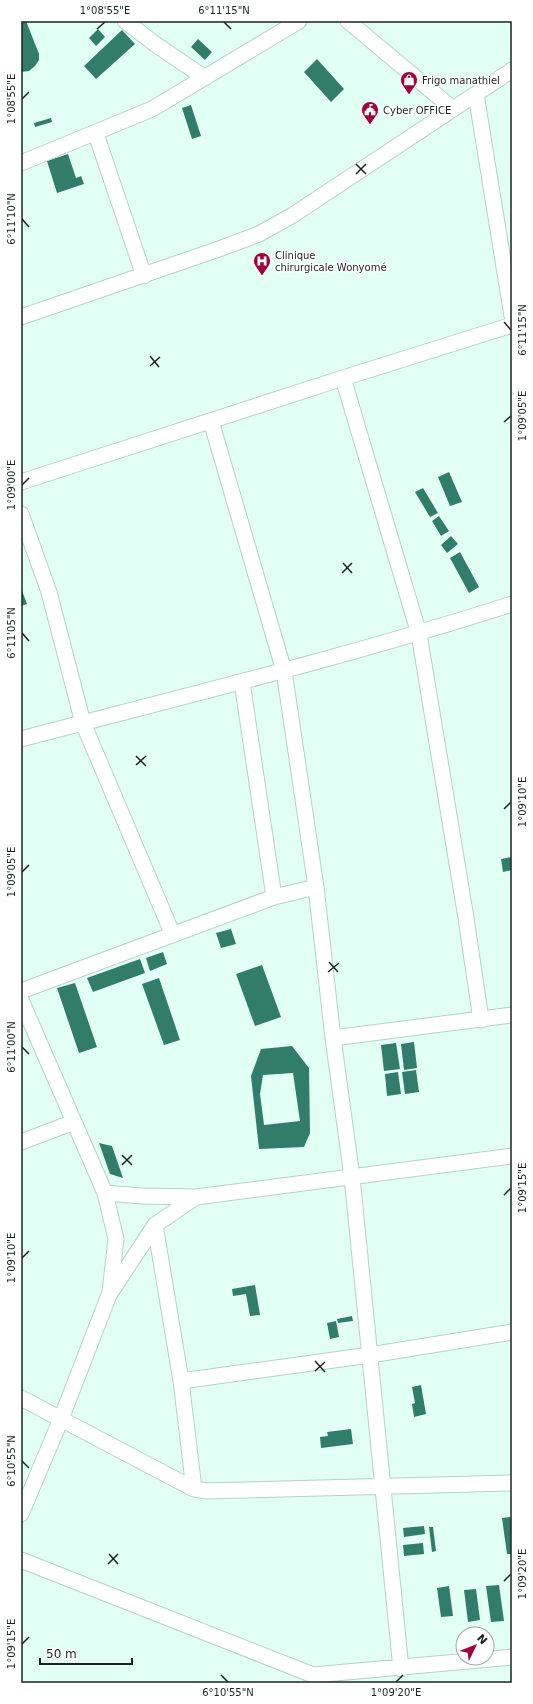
<svg xmlns="http://www.w3.org/2000/svg" width="533" height="1704" viewBox="0 0 533 1704" font-family="'DejaVu Sans',sans-serif">
	<style>
		.building { fill: #327d6a; fill-rule: evenodd }
		.lines { fill: none; stroke-linecap: round; stroke-linejoin: round }
		.minor-casing { stroke: #b5d2c9; stroke-width: 17 }
		.minor { stroke: #fff; stroke-width: 15 }
		.ticks { fill: none; stroke: #192421; stroke-width: 1.5 }
		.labels { text-anchor: middle; stroke-width: 3; stroke-linejoin: round; paint-order: stroke }
		.poi-label { font-size: 10px; fill: #192421; stroke: #fff; text-anchor: start }
		.neatline { fill: none; stroke: #192421; stroke-width: 1.5 }
		.ticks-label { font-size: 10px; text-anchor: middle; fill: #192421 }
	</style>
	<rect width="100%" height="100%" fill="#e1fff5"/>
	<!-- building -->
	<path class="building" d="M 21,21 L 26,21 L 39,54 L 39,60 L 35,66 L 29,71 L 21,72 Z
		M 98,29 L 105,37 L 96,46 L 89,38 Z
		M 122,30 L 135,44 L 96,79 L 84,66 Z
		M 198,39 L 212,52 L 205,60 L 191,47 Z
		M 317,59 L 344,89 L 331,102 L 304,72 Z
		M 191,105 L 201,136 L 192,139 L 182,108 Z
		M 51,118 L 52,122 L 35,127 L 34,123 Z
		M 68,154 L 76,178 L 81,176 L 84,184 L 57,193 L 47,161 Z
		M 449,472 L 462,502 L 450,506 L 438,477 Z
		M 423,488 L 438,513 L 430,517 L 415,492 Z
		M 439,516 L 449,531 L 441,536 L 432,521 Z
		M 451,536 L 458,544 L 447,553 L 441,545 Z
		M 460,552 L 479,587 L 469,593 L 450,558 Z
		M 21,588 L 27,604 L 21,606 Z
		M 512,857 L 512,870 L 503,872 L 501,859 Z
		M 231,929 L 236,944 L 221,948 L 216,933 Z
		M 163,952 L 167,964 L 150,971 L 146,958 Z
		M 140,959 L 145,973 L 93,992 L 87,978 Z
		M 262,965 L 281,1017 L 255,1026 L 236,974 Z
		M 159,978 L 180,1040 L 164,1045 L 142,984 Z
		M 75,983 L 97,1047 L 79,1053 L 57,988 Z
		M 414,1042 L 417,1068 L 404,1070 L 401,1044 Z
		M 396,1043 L 400,1069 L 384,1071 L 381,1045 Z
		M 292,1046 L 309,1068 L 310,1133 L 304,1147 L 259,1149 L 251,1076 L 261,1049 ZM 293,1073 L 300,1121 L 264,1125 L 260,1094 L 263,1075 Z
		M 416,1070 L 419,1092 L 405,1094 L 402,1072 Z
		M 398,1072 L 401,1094 L 387,1096 L 385,1074 Z
		M 99,1143 L 112,1146 L 123,1178 L 110,1174 Z
		M 255,1285 L 260,1315 L 250,1316 L 246,1294 L 233,1296 L 232,1289 Z
		M 352,1316 L 353,1321 L 338,1323 L 337,1319 Z
		M 336,1321 L 339,1337 L 330,1339 L 327,1323 Z
		M 421,1385 L 426,1414 L 414,1417 L 412,1404 L 415,1403 L 412,1387 Z
		M 351,1429 L 353,1444 L 321,1448 L 320,1437 L 328,1436 L 327,1432 Z
		M 511,1517 L 512,1554 L 507,1554 L 502,1518 Z
		M 424,1526 L 425,1534 L 404,1537 L 403,1528 Z
		M 429,1527 L 433,1527 L 436,1551 L 432,1552 Z
		M 423,1543 L 424,1554 L 404,1556 L 403,1545 Z
		M 499,1585 L 504,1621 L 491,1622 L 486,1586 Z
		M 449,1586 L 453,1616 L 441,1617 L 437,1588 Z
		M 476,1589 L 480,1620 L 468,1622 L 464,1590 Z"/>
	<g class="lines">
		<defs>
			<path id="minor" d="M 125,21 L 155,44 L 205,78
				M 348,21 L 453,109
				M 476,94 L 512,316
				M 96,134 L 144,276
				M 21,163 L 152,109 L 299,21
				M 21,317 L 219,249 L 259,234 L 293,215 L 512,70
				M 343,378 L 419,634 L 466,918 L 481,1020
				M 211,421 L 284,671 L 316,887 L 333,1038 L 352,1177 L 401,1669
				M 21,482 L 343,378 L 512,325
				M 21,514 L 49,592 L 83,723 L 173,935
				M 242,682 L 274,897
				M 21,739 C 185,696 350,656 512,604
				M 21,991 L 274,897 L 316,887
				M 21,1000 L 105,1193 L 116,1239 L 110,1292
				M 333,1038 L 512,1015
				M 21,1142 L 74,1122
				M 105,1193 L 142,1196 L 196,1197 L 512,1156
				M 155,1225 L 181,1381 L 194,1489
				M 181,1381 L 370,1355 L 512,1332
				M 21,1398 L 194,1489 L 207,1491 L 512,1483
				M 21,1514 L 61,1419 L 109,1295 L 155,1225 L 196,1197
				M 21,1560 L 313,1675 L 323,1683
				M 313,1675 L 512,1657"/>
		</defs>
		<!-- minor casing -->
		<use href="#minor" class="minor-casing"/>
		<!-- minor -->
		<use href="#minor" class="minor"/>
	</g>
	<!-- ticks -->
	<path class="ticks" d="M 224,22 L 231,29M 97,29 L 105,22M 22,99 L 29,92M 356,164 L 366,174M 356,174 L 366,164M 22,219 L 29,227M 504,322 L 511,330M 150,356 L 159,367M 150,366 L 160,357M 504,422 L 511,416M 22,485 L 29,478M 343,563 L 352,573M 342,573 L 352,563M 22,633 L 29,641M 136,756 L 146,766M 136,765 L 146,756M 504,809 L 511,802M 22,872 L 29,865M 329,962 L 338,972M 328,972 L 339,963M 22,1047 L 29,1054M 122,1155 L 132,1165M 122,1165 L 132,1155M 504,1195 L 511,1188M 22,1258 L 29,1251M 315,1361 L 325,1372M 315,1371 L 325,1362M 22,1461 L 29,1468M 109,1554 L 118,1564M 108,1564 L 118,1554M 504,1581 L 511,1574M 22,1644 L 29,1637M 221,1675 L 228,1682M 396,1682 L 403,1675"/>
	<!-- icons -->
	<defs>
		<symbol id="shop-pin" viewBox="-11 -11 22 30"><path d="M0 17L-7.5 6A9.5 9.5 0 1 1 7.5 6Z" fill="#a1033d" stroke="#fff"/><path d="M-5-2.5h2.3a2.7 3.5 0 0 1 5.4 0H5L5.5 6h-11ZM-1.5-2.5h3a1.5 2.3 0 0 0-3 0Z" fill="#fff"/></symbol>
		<symbol id="civic-pin" viewBox="-11 -11 22 30"><path d="M0 17L-7.5 6A9.5 9.5 0 1 1 7.5 6Z" fill="#a1033d" stroke="#fff"/><path d="M-.6-6.5H3V-4.5H.6V-3L4-1V1h2V6H-6V1h2V-1L-.6-3ZM-1.2 2.5V6h2.4V2.5Z" fill="#fff"/></symbol>
		<symbol id="hospital-pin" viewBox="-11 -11 22 30"><path d="M0 17L-7.5 6A9.5 9.5 0 1 1 7.5 6Z" fill="#a1033d" stroke="#fff"/><path d="M-5-5h3v3.5h4V-5h3V5h-3V1.5h-4V5h-3Z" fill="#fff"/></symbol>
	</defs>
	<g fill-rule="evenodd">
		<use href="#shop-pin" x="399" y="70" width="20" height="27"/>
		<use href="#civic-pin" x="360" y="100" width="20" height="27"/>
		<use href="#hospital-pin" x="252" y="251" width="20" height="27"/>
	</g>
	<g class="labels">
		<!-- poi labels -->
		<g class="poi-label">
			<text x="422" y="84">Frigo manathiel</text>
			<text x="383" y="114">Cyber OFFICE</text>
			<text x="275" y="259">Clinique<tspan x="275" dy="12">chirurgicale Wonyomé</tspan></text>
		</g>
	</g>
	<!-- border -->
	<rect width="533" height="1704" fill="none" stroke="#ffffff" stroke-width="44"/>
	<!-- north arrow -->
	<g transform="translate(475 1646) rotate(47)"><circle r="19" fill="#ffffff" stroke="#a3a7a6"/>
	<path d="M0-3L7 15L0 10L-7 15Z" fill="#a1033d"/>
	<text y="-6" font-size="11" font-weight="bold" text-anchor="middle" fill="#192421">N</text>
	</g>
	<!-- scale -->
	<path d="M40 1658v6h92v-6" fill="none" stroke="#192421" stroke-width="2"/>
	<text x="46" y="1658" font-size="12" fill="#192421" stroke="#ffffff" stroke-width="3" paint-order="stroke">50 m</text>
	<rect x="22" y="22" width="489" height="1660" class="neatline"/>
	<g class="ticks-label">
		<text x="105" y="14">1°08'55"E</text>
		<text x="224" y="14">6°11'15"N</text>
		<text transform="translate(11 99) rotate(-90)" y="4">1°08'55"E</text>
		<text transform="translate(11 219) rotate(-90)" y="4">6°11'10"N</text>
		<text transform="translate(522 330) rotate(-90)" y="4">6°11'15"N</text>
		<text transform="translate(522 416) rotate(-90)" y="4">1°09'05"E</text>
		<text transform="translate(11 485) rotate(-90)" y="4">1°09'00"E</text>
		<text transform="translate(11 633) rotate(-90)" y="4">6°11'05"N</text>
		<text transform="translate(522 802) rotate(-90)" y="4">1°09'10"E</text>
		<text transform="translate(11 872) rotate(-90)" y="4">1°09'05"E</text>
		<text transform="translate(11 1047) rotate(-90)" y="4">6°11'00"N</text>
		<text transform="translate(522 1188) rotate(-90)" y="4">1°09'15"E</text>
		<text transform="translate(11 1258) rotate(-90)" y="4">1°09'10"E</text>
		<text transform="translate(11 1461) rotate(-90)" y="4">6°10'55"N</text>
		<text transform="translate(522 1574) rotate(-90)" y="4">1°09'20"E</text>
		<text transform="translate(11 1644) rotate(-90)" y="4">1°09'15"E</text>
		<text x="228" y="1696">6°10'55"N</text>
		<text x="396" y="1696">1°09'20"E</text>
	</g>
</svg>
